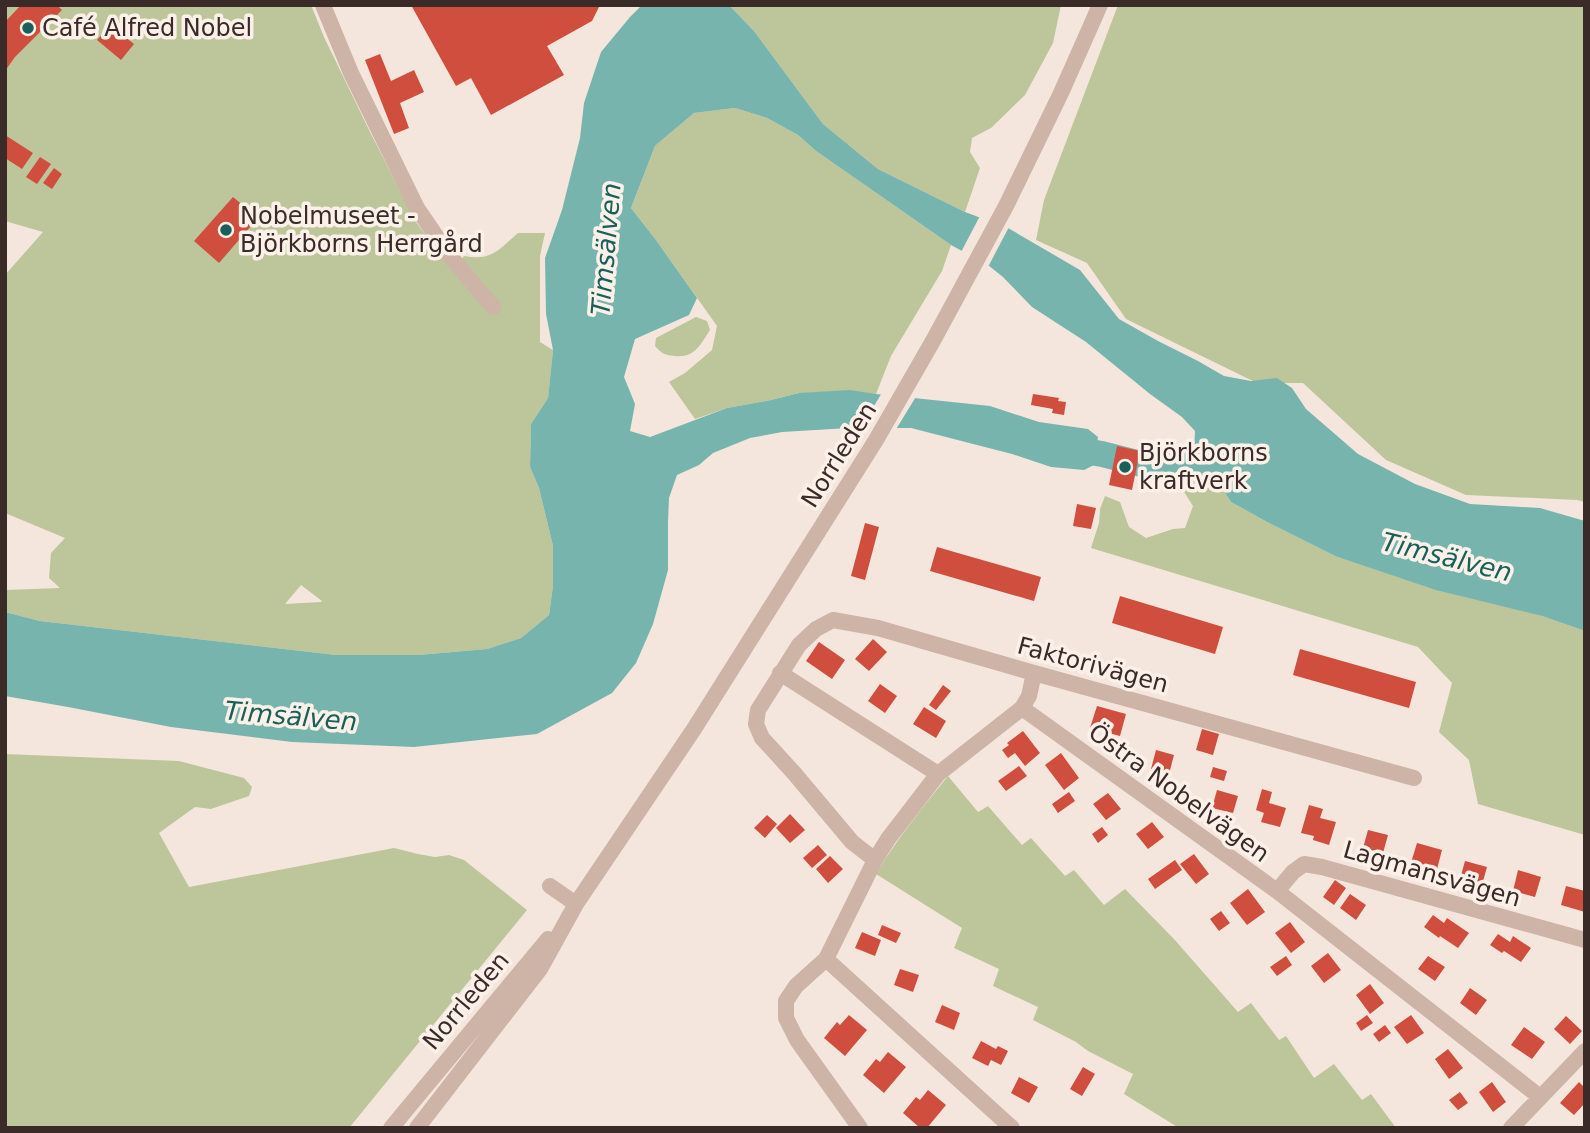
<svg xmlns="http://www.w3.org/2000/svg" width="1590" height="1133" viewBox="0 0 1590 1133" font-family="'DejaVu Sans',sans-serif">
	<style>
		.green { fill: #bdc59b; fill-rule: evenodd }
		.water { fill: #78b4ae }
		.pier { fill: #f4e6dc }
		.lines { fill: none; stroke-linecap: round; stroke-linejoin: round }
		.river { stroke: #78b4ae; stroke-width: 26 }
		.building { fill: #d04e3e }
		.minor { stroke: #ceb3a7; stroke-width: 16 }
		.poi-dot { fill: #195f5a; stroke: #fbf1e9; stroke-width: 2.5 }
		.labels { text-anchor: middle; stroke-width: 7; stroke-linejoin: round; paint-order: stroke }
		.poi-label { font-size: 24px; fill: #3a2b28; stroke: #fbf1e9; text-anchor: start }
		.street-label { font-size: 24px; fill: #3a2b28; stroke: #fbf1e9 }
		.water-label { font-size: 26px; font-style: italic; fill: #195f5a; stroke: #fbf1e9 }
	</style>
	<rect width="100%" height="100%" fill="#f4e6dc"/>
	<!-- green -->
	<path class="green" d="M 5,5 L 311,5 L 324,37 L 370,132 L 416,222 L 441,256 L 456,267 L 464,256 C 493,261 498,250 518,233 L 545,233 L 540,256 L 540,342 L 553,350 L 548,398 L 531,424 L 530,467 L 539,488 L 553,546 L 553,586 L 549,615 L 521,638 L 487,649 L 418,655 L 336,655 L 40,621 L 5,612 L 5,590 L 60,588 L 49,578 L 51,553 L 65,538 L 5,513 L 5,275 L 43,232 L 5,221 ZM 301,585 L 322,601 L 321,602 L 285,604 Z
		M 729,5 L 1061,5 L 1053,43 L 1025,95 L 991,128 L 972,138 L 970,152 L 980,168 L 965,212 L 878,169 L 823,124 L 754,31 Z
		M 1118,5 L 1585,5 L 1585,502 L 1577,500 L 1466,495 L 1386,460 L 1303,383 L 1257,383 L 1126,319 L 1087,263 L 1036,240 L 1044,200 Z
		M 735,108 L 767,118 L 798,135 L 816,151 L 951,245 L 942,271 L 891,356 L 876,394 L 799,393 L 771,400 L 727,408 L 695,419 L 669,382 L 685,373 L 712,350 L 717,326 L 656,240 L 631,208 L 655,146 L 694,113 Z
		M 696,317 L 707,321 L 710,330 C 700,345 695,358 675,356 C 665,355 662,354 655,346 L 656,338 Z
		M 1203,473 L 1214,475 L 1231,502 L 1267,522 L 1335,556 L 1542,616 L 1585,631 L 1585,835 L 1478,804 L 1469,760 L 1439,732 L 1452,683 L 1418,647 L 1091,548 L 1099,523 L 1100,509 L 1105,496 L 1120,502 L 1129,527 L 1146,538 L 1173,529 L 1185,528 L 1193,506 L 1179,484 Z
		M 5,754 L 179,761 L 244,778 L 252,787 L 249,796 L 211,809 L 195,807 L 159,833 L 189,887 L 394,848 L 418,854 L 435,857 L 449,855 L 464,860 L 527,910 L 349,1128 L 5,1128 Z
		M 948,776 L 978,812 L 988,806 L 1022,845 L 1031,838 L 1065,876 L 1074,870 L 1104,905 L 1125,889 L 1174,939 L 1238,1012 L 1251,1003 L 1279,1040 L 1286,1036 L 1314,1078 L 1334,1064 L 1362,1100 L 1371,1094 L 1396,1128 L 1179,1128 L 1124,1094 L 1133,1074 L 1088,1051 L 1076,1042 L 1033,1020 L 1038,1007 L 993,986 L 999,969 L 954,948 L 962,928 L 876,874 C 897,839 922,808 948,776 Z"/>
	<!-- water -->
	<path class="water" d="M 642,5 L 729,5 L 754,31 L 823,124 L 878,169 L 965,212 L 1008,228 L 1080,270 L 1119,319 L 1158,341 L 1198,361 L 1224,376 L 1251,381 L 1277,378 L 1292,388 L 1306,409 L 1358,454 L 1415,484 L 1470,504 L 1540,508 L 1585,521 L 1585,631 L 1542,616 L 1436,590 L 1335,556 L 1267,522 L 1231,502 L 1214,475 L 1203,473 L 1179,484 L 1150,473 L 1153,461 L 1172,459 L 1173,452 L 1194,452 L 1195,431 L 1182,417 L 1150,394 L 1086,342 L 1032,307 L 1003,277 L 988,265 L 951,245 L 816,151 L 798,135 L 767,118 L 735,108 L 694,113 L 655,146 L 631,208 L 656,240 L 697,298 L 689,315 L 635,339 L 624,377 L 635,404 L 630,431 L 650,437 L 727,408 L 771,400 L 799,393 L 850,390 L 876,394 L 990,406 L 1039,422 L 1088,429 L 1098,437 L 1094,465 L 1084,470 L 1051,467 L 1012,454 L 911,428 L 849,428 L 782,432 L 750,438 L 713,453 L 699,465 L 677,475 L 669,498 L 668,523 L 668,570 L 653,624 L 636,663 L 612,693 L 537,734 L 414,747 L 292,742 L 171,727 L 68,707 L 5,696 L 5,612 L 40,621 L 336,655 L 418,655 L 487,649 L 521,638 L 549,615 L 553,586 L 553,546 L 539,488 L 530,467 L 531,424 L 548,398 L 553,350 L 546,314 L 545,258 L 562,210 L 580,138 L 584,103 L 601,52 L 630,17 Z"/>
	<!-- pier -->
	<path class="pier" d="M 981,214 L 1010,225 L 987,269 L 960,254 Z
		M 883,391 L 917,395 L 895,431 L 859,431 Z"/>
	<g class="lines">
		<!-- river -->
		<path class="river" d="M 1060,447 L 1102,454 L 1149,466 L 1187,463"/>
	</g>
	<!-- building -->
	<path class="building" d="M 21,5 L 57,5 L 62,10 L 15,57 L 5,71 L 5,22 Z
		M 411,5 L 600,5 L 592,21 L 547,46 L 564,75 L 491,115 L 471,78 L 456,86 Z
		M 110,25 L 134,44 L 121,60 L 97,40 Z
		M 380,54 L 391,81 L 414,70 L 424,92 L 400,103 L 409,128 L 394,134 L 365,60 Z
		M 5,135 L 33,153 L 22,169 L 5,158 Z
		M 40,157 L 51,164 L 37,184 L 26,177 Z
		M 54,168 L 62,174 L 52,189 L 43,183 Z
		M 233,197 L 258,218 L 219,263 L 194,241 Z
		M 1033,394 L 1059,398 L 1058,401 L 1066,402 L 1064,415 L 1052,413 L 1053,409 L 1031,405 Z
		M 1117,446 L 1140,451 L 1132,490 L 1109,485 Z
		M 1077,504 L 1096,508 L 1091,529 L 1073,526 Z
		M 865,523 L 879,527 L 865,580 L 851,576 Z
		M 937,547 L 1041,577 L 1034,601 L 930,571 Z
		M 1120,596 L 1223,627 L 1215,654 L 1112,623 Z
		M 873,639 L 887,652 L 869,671 L 855,659 Z
		M 819,642 L 845,660 L 832,679 L 806,661 Z
		M 1300,649 L 1416,682 L 1409,708 L 1293,675 Z
		M 880,684 L 897,696 L 885,713 L 868,701 Z
		M 943,685 L 951,691 L 936,710 L 929,705 Z
		M 1097,706 L 1126,714 L 1120,736 L 1090,728 Z
		M 924,707 L 946,721 L 936,738 L 913,724 Z
		M 1202,729 L 1219,734 L 1213,755 L 1196,750 Z
		M 1023,731 L 1040,753 L 1025,766 L 1015,753 L 1008,758 L 1002,750 L 1009,745 L 1007,743 Z
		M 1156,750 L 1174,755 L 1169,774 L 1151,769 Z
		M 1061,753 L 1079,778 L 1064,790 L 1045,765 Z
		M 1019,766 L 1027,776 L 1006,791 L 998,781 Z
		M 1213,767 L 1227,771 L 1224,781 L 1210,777 Z
		M 1262,789 L 1272,792 L 1269,803 L 1286,808 L 1280,827 L 1261,822 L 1264,813 L 1256,810 Z
		M 1217,790 L 1238,796 L 1233,813 L 1212,808 Z
		M 1069,792 L 1075,801 L 1058,813 L 1052,804 Z
		M 1108,793 L 1121,809 L 1106,820 L 1093,804 Z
		M 1309,805 L 1323,809 L 1320,818 L 1336,822 L 1329,845 L 1313,840 L 1314,836 L 1301,833 Z
		M 790,814 L 805,830 L 790,843 L 776,828 Z
		M 767,815 L 777,824 L 765,838 L 754,828 Z
		M 1152,822 L 1164,837 L 1148,849 L 1136,834 Z
		M 1102,827 L 1108,835 L 1098,843 L 1092,834 Z
		M 1368,830 L 1388,835 L 1383,853 L 1363,848 Z
		M 1417,843 L 1442,850 L 1436,873 L 1410,866 Z
		M 818,845 L 827,855 L 812,868 L 803,858 Z
		M 1194,854 L 1209,874 L 1196,884 L 1180,864 Z
		M 830,856 L 843,869 L 828,883 L 816,869 Z
		M 1175,860 L 1182,870 L 1155,889 L 1148,879 Z
		M 1465,861 L 1487,867 L 1482,885 L 1460,879 Z
		M 1518,870 L 1541,877 L 1535,897 L 1513,891 Z
		M 1335,880 L 1346,888 L 1334,905 L 1323,897 Z
		M 1566,886 L 1585,891 L 1585,912 L 1561,905 Z
		M 1248,889 L 1265,912 L 1247,925 L 1230,903 Z
		M 1350,894 L 1366,905 L 1356,920 L 1340,908 Z
		M 1221,911 L 1230,923 L 1219,931 L 1210,919 Z
		M 1433,915 L 1444,923 L 1447,918 L 1469,933 L 1458,948 L 1440,936 L 1439,938 L 1424,927 Z
		M 1290,922 L 1305,942 L 1291,953 L 1275,933 Z
		M 882,925 L 901,933 L 896,943 L 878,935 Z
		M 862,932 L 881,940 L 875,956 L 855,948 Z
		M 1498,934 L 1510,942 L 1513,936 L 1531,948 L 1521,962 L 1504,951 L 1502,953 L 1490,945 Z
		M 1328,953 L 1341,970 L 1324,983 L 1311,966 Z
		M 1286,956 L 1292,965 L 1277,976 L 1270,967 Z
		M 1428,956 L 1445,967 L 1435,981 L 1418,969 Z
		M 900,969 L 919,975 L 913,992 L 894,985 Z
		M 1370,984 L 1384,1003 L 1370,1014 L 1356,995 Z
		M 1470,988 L 1487,1000 L 1476,1015 L 1460,1003 Z
		M 942,1005 L 960,1013 L 954,1030 L 935,1022 Z
		M 849,1015 L 867,1030 L 845,1056 L 824,1038 L 837,1022 L 840,1025 Z
		M 1367,1015 L 1373,1023 L 1361,1031 L 1356,1023 Z
		M 1411,1015 L 1424,1033 L 1407,1044 L 1394,1027 Z
		M 1566,1016 L 1582,1031 L 1570,1044 L 1554,1029 Z
		M 1385,1025 L 1391,1033 L 1379,1042 L 1373,1034 Z
		M 1524,1027 L 1545,1042 L 1532,1059 L 1511,1045 Z
		M 981,1041 L 996,1049 L 998,1046 L 1008,1051 L 1001,1065 L 991,1060 L 988,1066 L 972,1058 Z
		M 1448,1049 L 1463,1068 L 1449,1079 L 1435,1059 Z
		M 888,1052 L 906,1067 L 884,1093 L 863,1075 L 876,1059 L 880,1062 Z
		M 1083,1067 L 1095,1074 L 1082,1096 L 1070,1089 Z
		M 1019,1077 L 1038,1087 L 1029,1103 L 1011,1093 Z
		M 1492,1082 L 1506,1102 L 1493,1112 L 1479,1092 Z
		M 1579,1082 L 1585,1088 L 1585,1103 L 1574,1115 L 1560,1103 Z
		M 928,1090 L 946,1105 L 927,1128 L 920,1128 L 903,1113 L 916,1097 L 920,1100 Z
		M 1460,1092 L 1468,1103 L 1458,1110 L 1449,1100 Z"/>
	<g class="lines">
		<!-- minor -->
		<path class="minor" d="M 323,5 L 351,73 L 417,208 L 449,255 L 493,307
			M 780,673 L 938,774 L 1022,708 L 1277,891 L 1540,1097
			M 1022,708 L 1029,696 L 1034,673
			M 938,774 L 888,839 L 875,860 L 826,959 L 1012,1128
			M 875,860 L 852,842 L 794,773 L 762,738 L 756,724 L 758,710 L 799,645 L 816,629 L 833,620 L 878,628 L 1034,673 L 1414,778
			M 550,886 L 576,904
			M 1277,891 L 1293,872 L 1304,864 L 1322,867 L 1585,940
			M 826,959 L 796,986 L 786,1001 L 786,1018 L 797,1040 L 860,1128
			M 391,1128 L 548,939
			M 417,1128 L 540,969 L 576,904 L 694,729 L 876,440 L 934,339 L 1006,206 L 1061,93 L 1100,5
			M 1511,1128 L 1585,1051"/>
	</g>
	<!-- markers -->
	<g class="poi-dot">
		<circle cx="28" cy="28" r="7"/>
		<circle cx="226" cy="230" r="7"/>
		<circle cx="1125" cy="467" r="7"/>
	</g>
	<g class="labels">
		<!-- poi labels -->
		<g class="poi-label">
			<text x="42" y="36">Café Alfred Nobel</text>
			<text x="240" y="224">Nobelmuseet -<tspan x="240" dy="28">Björkborns Herrgård</tspan></text>
			<text x="1139" y="461">Björkborns<tspan x="1139" dy="28">kraftverk</tspan></text>
		</g>
		<!-- street labels -->
		<g class="street-label">
			<text transform="translate(839 455) rotate(-58)" y="8">Norrleden</text>
			<text transform="translate(1093 665) rotate(15)" y="8">Faktorivägen</text>
			<text transform="translate(1179 793) rotate(36)" y="8">Östra Nobelvägen</text>
			<text transform="translate(1432 874) rotate(16)" y="8">Lagmansvägen</text>
			<text transform="translate(466 1001) rotate(-50)" y="8">Norrleden</text>
		</g>
		<!-- water labels -->
		<g class="water-label">
			<text transform="translate(606 249) rotate(-85)" y="9">Timsälven</text>
			<text transform="translate(1447 557) rotate(14)" y="9">Timsälven</text>
			<text transform="translate(291 716) rotate(5)" y="9">Timsälven</text>
		</g>
	</g>
	<!-- border -->
	<rect width="1590" height="1133" fill="none" stroke="#3a2b28" stroke-width="14"/>
</svg>
